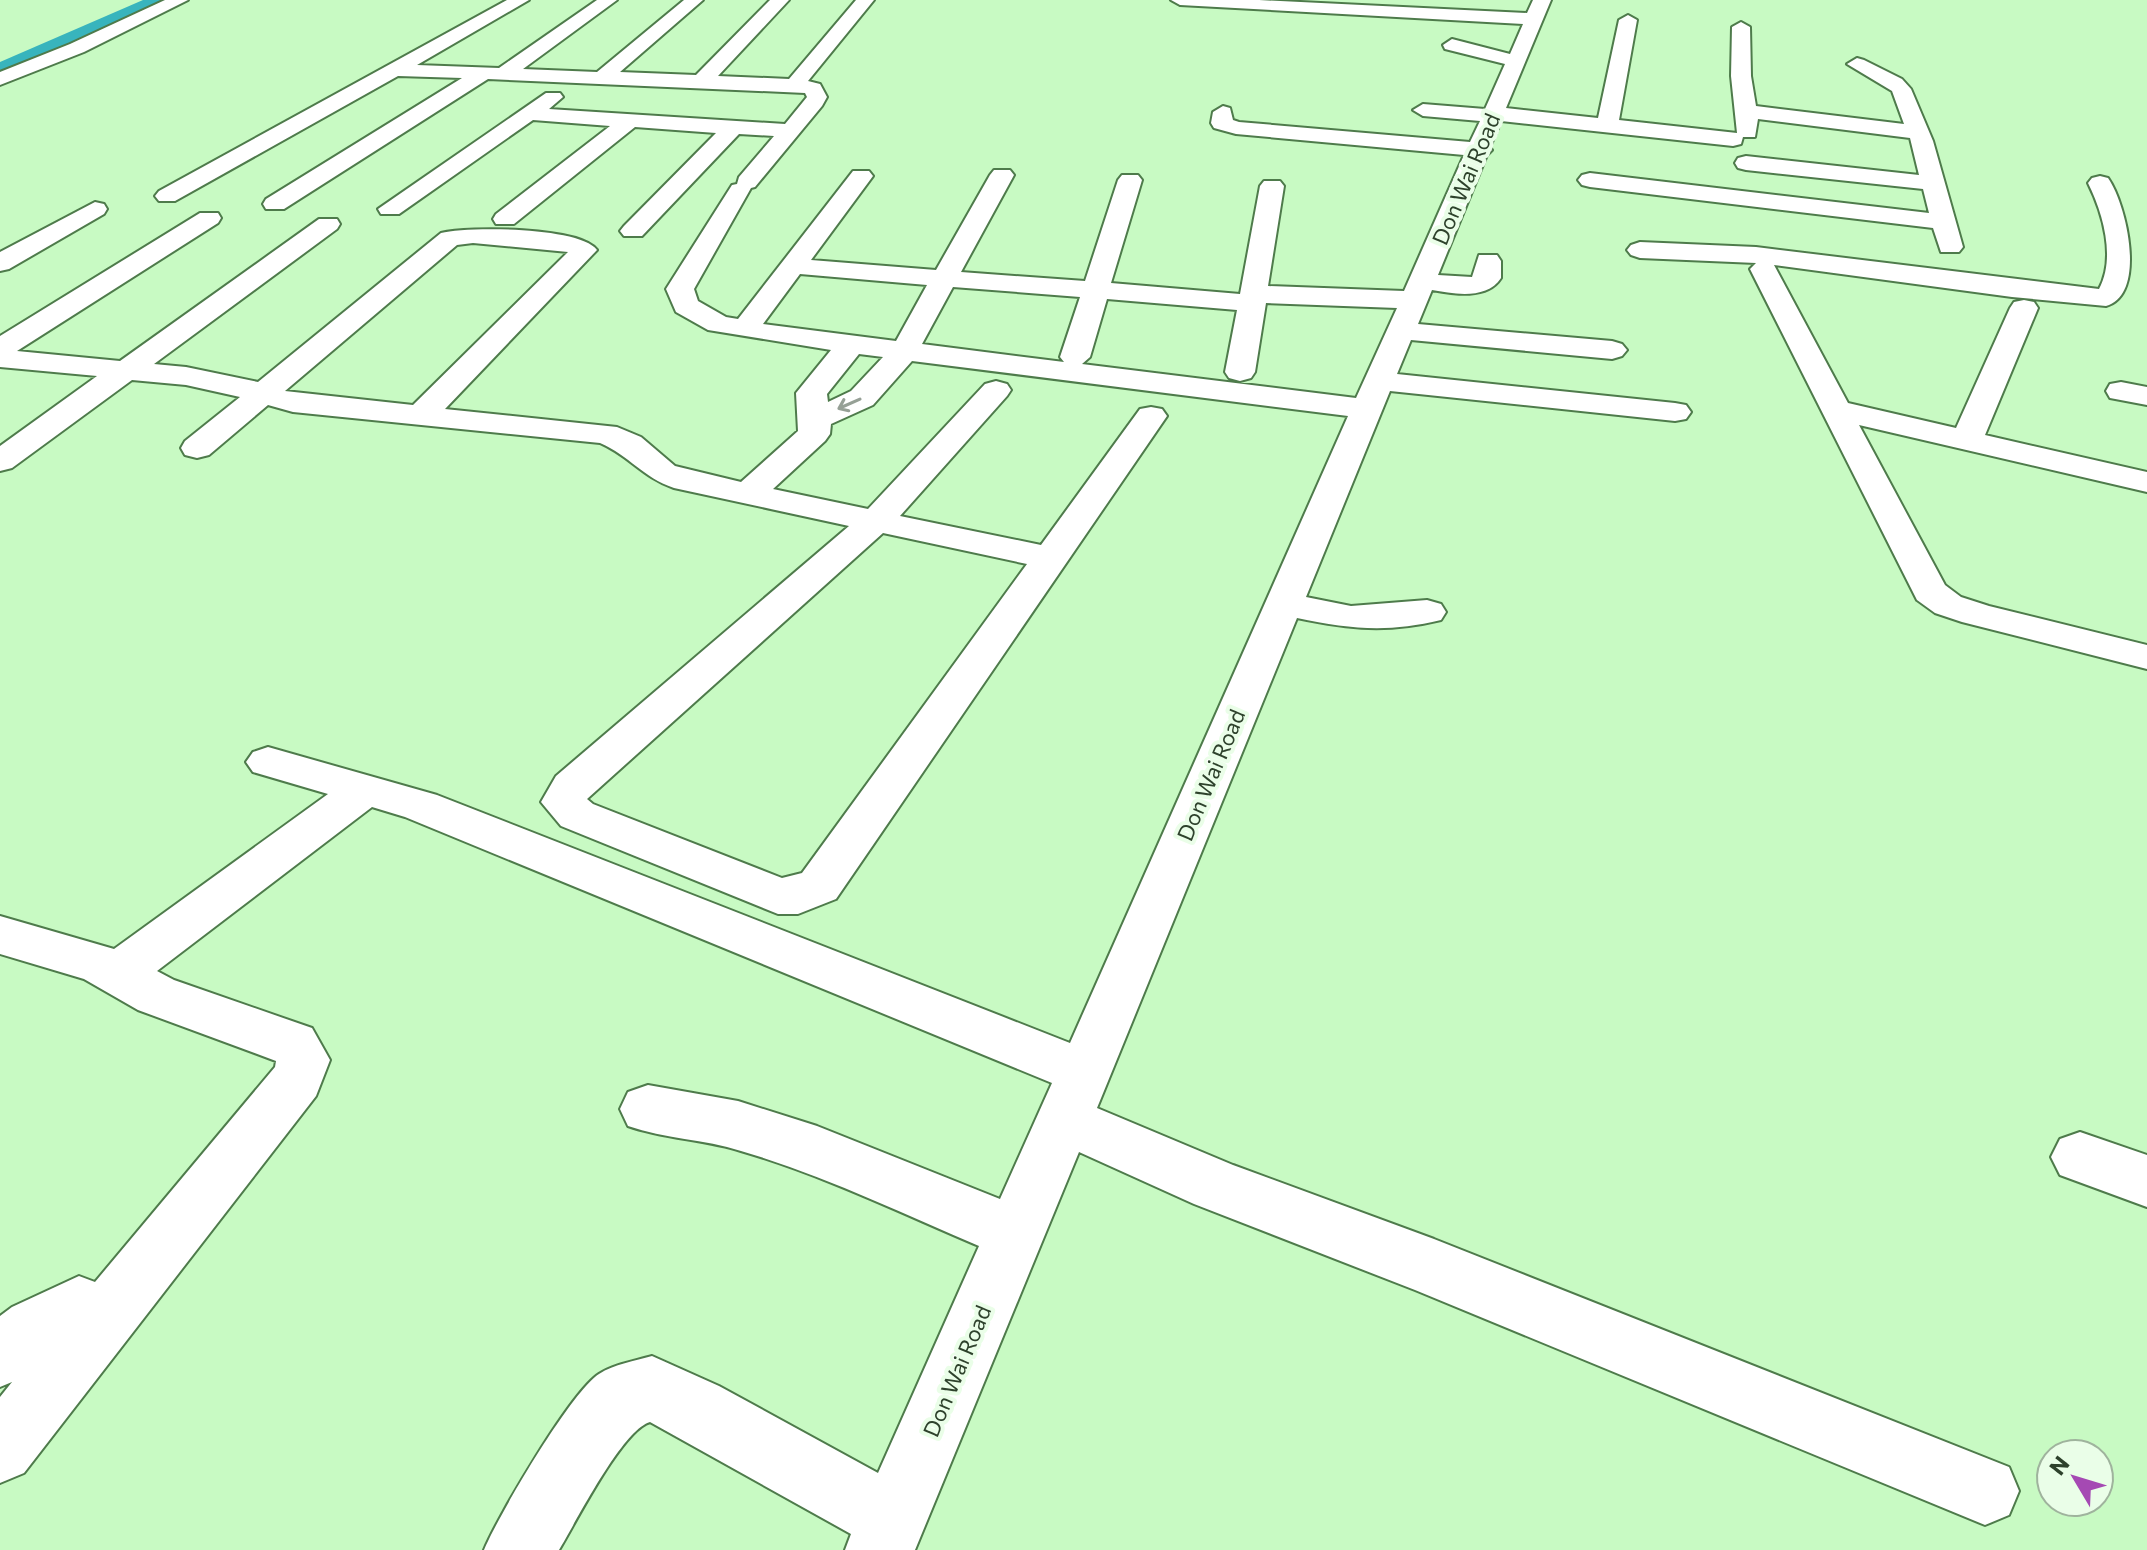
<svg xmlns="http://www.w3.org/2000/svg" width="2147" height="1550" viewBox="0 0 2147 1550" font-family="Commissioner,sans-serif">
	<style>
		.lines { fill: none; stroke-linecap: round; stroke-linejoin: round }
		.canal { fill: #38b4bd; fill-rule: evenodd }
		.minor-casing { stroke: #4e7b4b; stroke-width: 4 }
		.minor { fill: #fff; fill-rule: evenodd }
		.oneway { stroke: #96a096 }
		.labels { text-anchor: middle; stroke-width: 8; stroke-linejoin: round; paint-order: stroke }
		.street-label { font-size: 22px; fill: #2e422c; stroke: #eafee8 }
	</style>
	<rect width="100%" height="100%" fill="#c8fac3"/>
	<g class="lines">
		<!-- canal -->
		<path class="canal" d="M 143,0 L 166,0 L 0,75 L 0,62 Z"/>
		<defs>
			<path id="minor" d="M 165,0 L 188,0 L 84,52 L 0,85 L 0,72 L 70,44 Z
				M 507,0 L 529,0 L 417,65 L 499,68 L 597,0 L 617,0 L 523,69 L 597,72 L 684,0 L 703,0 L 620,72 L 696,75 L 770,0 L 789,0 L 718,76 L 789,79 L 856,0 L 874,0 L 808,81 L 820,84 L 827,97 L 822,106 L 755,187 L 751,188 L 694,289 L 698,301 L 726,317 L 738,319 L 853,171 L 869,171 L 873,176 L 811,260 L 936,270 L 990,175 L 994,170 L 1010,170 L 1014,175 L 961,272 L 1085,281 L 1118,180 L 1122,175 L 1138,175 L 1142,180 L 1111,283 L 1240,294 L 1260,186 L 1264,181 L 1280,181 L 1284,186 L 1268,286 L 1404,291 L 1464,155 L 1236,134 L 1214,128 L 1211,123 L 1213,112 L 1223,106 L 1230,108 L 1233,120 L 1239,122 L 1470,142 L 1480,121 L 1423,116 L 1413,110 L 1423,104 L 1485,109 L 1505,64 L 1445,49 L 1443,45 L 1452,39 L 1510,54 L 1523,24 L 1180,5 L 1171,0 L 1259,0 L 1527,13 L 1533,0 L 1551,0 L 1506,108 L 1598,118 L 1619,20 L 1628,15 L 1637,20 L 1619,120 L 1737,133 L 1731,76 L 1732,27 L 1741,22 L 1750,27 L 1751,76 L 1756,106 L 1904,124 L 1892,91 L 1847,64 L 1857,58 L 1864,60 L 1902,79 L 1911,89 L 1933,141 L 1963,247 L 1959,252 L 1941,252 L 1933,228 L 1590,187 L 1582,185 L 1578,180 L 1582,175 L 1590,173 L 1929,213 L 1923,189 L 1746,170 L 1738,168 L 1735,163 L 1738,158 L 1746,156 L 1919,175 L 1910,138 L 1758,119 L 1755,137 L 1743,137 L 1741,144 L 1733,146 L 1501,121 L 1490,147 L 1492,150 L 1487,155 L 1438,275 L 1472,277 L 1479,255 L 1497,255 L 1501,261 L 1501,278 C 1487,300 1454,294 1432,290 L 1418,324 L 1612,341 L 1622,344 L 1627,350 L 1622,356 L 1612,359 L 1411,340 L 1397,374 L 1675,403 L 1686,405 L 1691,412 L 1686,419 L 1675,421 L 1390,391 L 1306,597 L 1351,606 L 1427,600 L 1441,604 L 1446,612 L 1441,620 C 1387,633 1350,629 1297,618 L 1097,1108 L 1233,1165 L 1434,1239 L 2009,1467 L 2019,1491 L 2009,1515 L 1985,1525 L 1415,1290 L 1194,1204 L 1079,1152 L 915,1550 L 845,1550 L 851,1534 L 650,1422 C 622,1430 576,1522 559,1550 L 484,1550 C 498,1516 571,1392 599,1374 C 614,1364 635,1361 652,1356 L 719,1386 L 878,1473 L 979,1246 C 901,1213 823,1175 741,1151 C 704,1139 665,1139 628,1126 L 620,1109 L 628,1092 L 648,1085 L 738,1101 L 817,1126 L 1000,1199 L 1052,1083 L 405,817 L 372,807 L 157,971 L 174,980 L 312,1028 L 330,1060 L 316,1096 L 24,1473 L 0,1483 L 0,1397 L 12,1382 L 0,1387 L 0,1316 L 12,1307 L 79,1276 L 95,1282 L 275,1067 L 276,1061 L 138,1010 L 84,979 L 0,954 L 0,916 L 114,949 L 328,794 L 253,772 L 246,762 L 253,752 L 268,747 L 437,795 L 1070,1043 L 1348,416 L 912,361 L 873,405 L 831,424 L 830,434 L 825,441 L 773,489 L 868,509 L 985,384 L 996,381 L 1007,384 L 1011,390 L 1007,396 L 900,516 L 1041,545 L 1140,409 L 1151,407 L 1162,409 L 1167,416 L 836,899 L 798,914 L 778,914 L 561,826 L 541,802 L 556,776 L 849,526 L 674,488 C 642,477 630,456 600,443 L 293,412 L 268,405 L 209,455 L 197,458 L 185,455 L 181,448 L 185,441 L 240,397 L 186,385 L 132,380 L 12,468 L 0,471 L 0,446 L 97,376 L 0,367 L 0,336 L 200,213 L 218,213 L 221,218 L 218,223 L 17,351 L 120,361 L 319,219 L 337,219 L 340,224 L 337,229 L 154,364 L 186,367 L 258,382 L 441,233 C 468,226 581,227 597,250 L 445,409 L 617,427 L 641,437 L 675,466 L 741,482 L 798,431 L 796,393 L 831,350 L 708,330 L 676,312 L 666,289 L 732,185 L 737,184 L 739,177 L 774,136 L 739,134 L 642,236 L 624,236 L 620,231 L 624,226 L 716,133 L 635,127 L 514,224 L 496,224 L 493,219 L 496,214 L 610,126 L 533,120 L 399,214 L 381,214 L 378,209 L 546,93 L 560,93 L 563,97 L 549,109 L 785,124 L 807,97 L 805,93 L 488,79 L 284,209 L 266,209 L 263,204 L 266,199 L 462,78 L 398,76 L 175,201 L 159,201 L 155,196 L 159,191 ZM 473,243 L 568,252 L 413,405 L 285,391 L 457,245 ZM 800,274 L 927,285 L 896,341 L 763,324 ZM 953,287 L 1080,297 L 1060,357 L 1064,362 L 922,344 ZM 1107,299 L 1237,310 L 1225,372 L 1229,378 L 1240,381 L 1251,378 L 1255,372 L 1266,303 L 1397,308 L 1356,398 L 1082,364 L 1090,357 ZM 859,354 L 883,357 L 851,391 L 828,402 L 827,394 ZM 883,533 L 1027,564 L 802,873 L 782,878 L 593,804 L 587,799 Z
				M 2100,176 L 2108,178 C 2127,205 2147,295 2106,306 L 2012,297 L 1774,265 L 1848,403 L 1956,428 L 2010,308 L 2014,302 L 2024,300 L 2034,302 L 2038,308 L 1985,435 L 2147,472 L 2147,492 L 1859,425 L 1945,585 L 1961,597 L 1989,606 L 2147,645 L 2147,669 L 1962,622 L 1935,613 L 1917,600 L 1750,269 L 1756,263 L 1640,258 L 1631,255 L 1627,250 L 1631,245 L 1640,242 L 1756,247 L 2099,289 C 2116,258 2103,213 2088,183 L 2092,178 Z
				M 95,202 L 104,204 L 107,209 L 104,214 L 9,269 L 0,271 L 0,252 Z
				M 2121,382 L 2147,387 L 2147,405 L 2110,398 L 2106,391 L 2110,384 Z
				M 2080,1132 L 2147,1155 L 2147,1207 L 2060,1175 L 2051,1157 L 2060,1139 Z"/>
		</defs>
		<!-- minor casing -->
		<use href="#minor" class="minor-casing"/>
		<!-- minor -->
		<use href="#minor" class="minor"/>
	</g>
	<!-- one-way arrows -->
	<defs><path id="oneway-shaft" d="M-6 0H5M1.5-3L5.5 0L1.5 3" fill="none" stroke-width="1.6" stroke-linecap="round" stroke-linejoin="round" transform="scale(2)"/></defs>
	<use class="oneway" href="#oneway-shaft" transform="translate(849 404) rotate(156)"/>
	<g class="labels">
		<!-- street labels -->
		<g class="street-label">
			<text transform="translate(1466 179) rotate(-67)" y="8">Don Wai Road</text>
			<text transform="translate(1211 775) rotate(-67)" y="8">Don Wai Road</text>
			<text transform="translate(957 1371) rotate(-67)" y="8">Don Wai Road</text>
		</g>
	</g>
	<!-- north arrow -->
	<g transform="translate(2075 1478) rotate(308)"><circle r="38" fill="#eafee8" stroke="#9fb39d" stroke-width="2"/>
	<path d="M0-6L14 30L0 20L-14 30Z" fill="#a549b3"/>
	<text y="-12" font-size="22" font-weight="bold" text-anchor="middle" fill="#2e422c">N</text>
	</g>
</svg>
